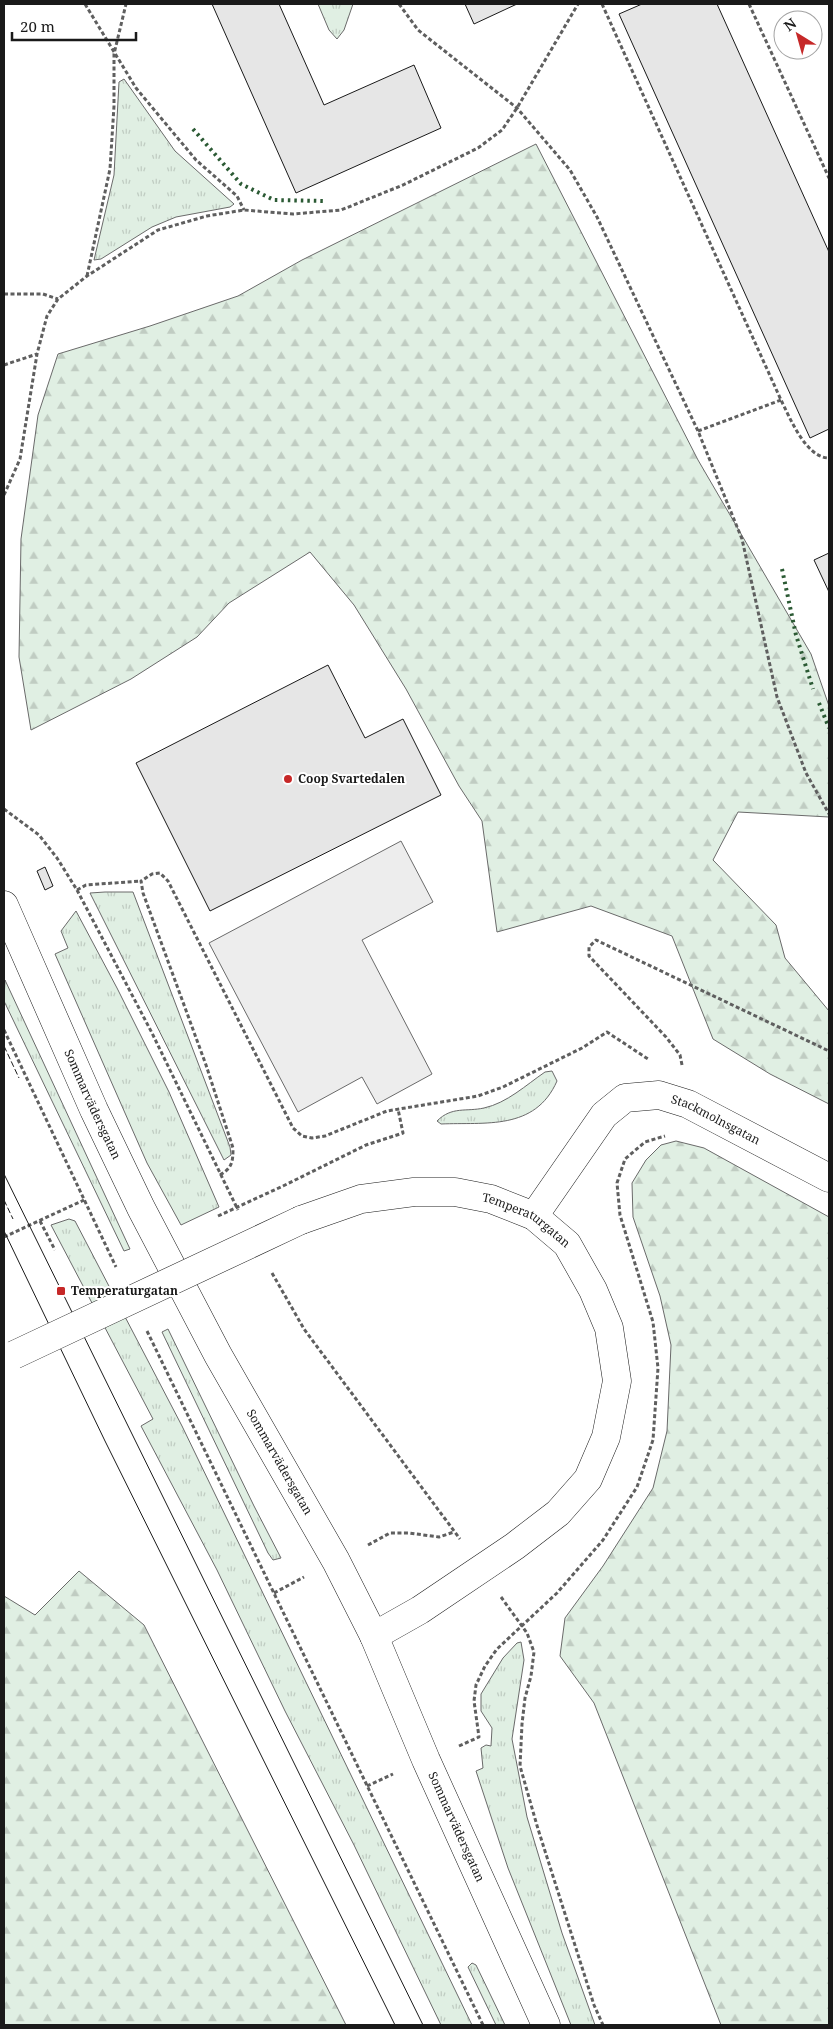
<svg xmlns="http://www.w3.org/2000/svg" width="833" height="2029" viewBox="0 0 833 2029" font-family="'Noto Serif',serif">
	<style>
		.grass { fill: url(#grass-tufts); stroke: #6a6a6a }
		.forest { fill: url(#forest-firs); stroke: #6a6a6a }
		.parking { fill: #ededed; stroke: #6a6a6a }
		.building { fill: #e6e6e6; stroke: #1a1a1a }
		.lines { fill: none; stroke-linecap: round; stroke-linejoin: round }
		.minor-casing { stroke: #1a1a1a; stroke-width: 29 }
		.path { stroke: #5f5f5f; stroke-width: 3; stroke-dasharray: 4 2.5; stroke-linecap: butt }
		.minor { stroke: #fff; stroke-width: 28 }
		.tram { stroke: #1a1a1a; stroke-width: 1 }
		.minor-bridge-casing { stroke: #1a1a1a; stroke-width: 29; stroke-linecap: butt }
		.path-bridge { stroke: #5f5f5f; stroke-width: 3; stroke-dasharray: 4 2.5; stroke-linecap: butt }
		.minor-bridge { stroke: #fff; stroke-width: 28 }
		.hedge { stroke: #2b5a34; stroke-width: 4; stroke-dasharray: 2.5 4; stroke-linecap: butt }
		.fence { stroke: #1a1a1a; stroke-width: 1; stroke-dasharray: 6 2.5; stroke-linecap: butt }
		.poi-dot { fill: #c62828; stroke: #fff; stroke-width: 2 }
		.labels { text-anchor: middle; stroke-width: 4; stroke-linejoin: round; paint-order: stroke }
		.poi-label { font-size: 12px; font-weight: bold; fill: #1a1a1a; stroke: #fff; text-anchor: start }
		.street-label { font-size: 12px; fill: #1a1a1a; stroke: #fff }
	</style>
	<defs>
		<pattern id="grass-tufts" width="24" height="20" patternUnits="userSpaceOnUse" patternTransform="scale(1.25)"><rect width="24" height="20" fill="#e0efe3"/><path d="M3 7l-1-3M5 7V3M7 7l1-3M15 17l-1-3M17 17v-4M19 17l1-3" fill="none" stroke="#c0ccc2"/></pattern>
		<pattern id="forest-firs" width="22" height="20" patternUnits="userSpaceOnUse" patternTransform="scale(1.25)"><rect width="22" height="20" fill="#e0efe3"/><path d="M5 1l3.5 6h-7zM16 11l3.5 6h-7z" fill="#c0ccc2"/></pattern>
	</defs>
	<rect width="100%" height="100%" fill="#fff"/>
	<!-- grass -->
	<path class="grass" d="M 318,4 L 353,4 L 344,30 L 337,39 L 329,30 Z
		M 124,79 L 175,151 L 234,204 L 230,207 L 176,217 L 152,227 L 101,259 L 94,260 L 114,175 L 119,82 Z
		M 105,892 L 133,892 L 230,1147 L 231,1155 L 224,1160 L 90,893 Z
		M 76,911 L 117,988 L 169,1092 L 219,1207 L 181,1225 L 147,1163 L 55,954 L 68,948 L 61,931 Z
		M 5,980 L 130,1249 L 124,1251 L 4,1001 Z
		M 552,1071 L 557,1081 C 535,1131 485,1122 441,1124 L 437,1121 C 452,1106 466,1112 484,1108 C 507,1103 526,1085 545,1072 Z
		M 69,1219 L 75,1221 L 182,1426 L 472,2025 L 441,2025 L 354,1845 L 285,1711 L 217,1570 L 141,1426 L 153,1419 L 51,1225 Z
		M 168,1329 L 254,1506 L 281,1558 L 273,1560 L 268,1553 L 162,1332 Z
		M 521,1642 L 524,1660 L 512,1739 L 527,1817 L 562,1933 L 595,2025 L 571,2025 L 508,1868 L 476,1771 L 483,1768 L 481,1748 L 486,1745 L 491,1746 L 492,1728 L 481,1711 L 481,1694 L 503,1658 L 517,1643 Z
		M 472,1963 L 476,1965 L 505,2025 L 496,2025 L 468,1967 Z"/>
	<!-- forest -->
	<path class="forest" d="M 536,144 L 698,460 L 811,654 L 829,706 L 829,817 L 738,812 L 713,860 L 776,925 L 785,958 L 829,1011 L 829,1104 L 770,1074 L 713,1039 L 672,936 L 591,906 L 497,932 L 482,821 L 459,786 L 406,689 L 354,605 L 310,552 L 229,603 L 197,637 L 131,679 L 31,730 L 19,657 L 21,539 L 38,415 L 58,354 L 150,326 L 238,296 L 302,260 Z
		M 676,1141 L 704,1148 L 829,1217 L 829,2025 L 721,2025 L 594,1703 L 560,1656 L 565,1618 L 603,1566 L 653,1488 L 667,1431 L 671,1345 L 660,1296 L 633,1217 L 632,1183 L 646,1160 L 661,1145 Z
		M 79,1571 L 144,1625 L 346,2025 L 4,2025 L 4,1596 L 35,1615 Z"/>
	<!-- parking -->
	<path class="parking" d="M 401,841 L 433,902 L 362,940 L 432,1074 L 377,1104 L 362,1077 L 298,1112 L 209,943 Z"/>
	<!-- building -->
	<path class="building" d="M 212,4 L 279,4 L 324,105 L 414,65 L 441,128 L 296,193 Z
		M 465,4 L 517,4 L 474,24 Z
		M 642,4 L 717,4 L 829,252 L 829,429 L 810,438 L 619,14 Z
		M 829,553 L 829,592 L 814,560 Z
		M 328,665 L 365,738 L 403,719 L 441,795 L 210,911 L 136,763 Z
		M 45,867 L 53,886 L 45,890 L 37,871 Z"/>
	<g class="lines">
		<defs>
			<g id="minor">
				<path id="s1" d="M 4,905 L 94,1110 L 141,1208 L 218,1355 L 336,1561 L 374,1636 L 426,1760 L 546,2025"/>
				<path id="s2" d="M 534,1216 L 604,1115 L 625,1098 L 659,1095 L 688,1104 L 829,1178"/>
				<path id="s3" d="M 301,1220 L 361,1199 L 414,1192 L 455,1192 L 491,1199 L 534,1216 L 567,1244 L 593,1290 L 609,1328 L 617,1381 L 606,1437 L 588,1479 L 558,1513 L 515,1546 L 420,1610 L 374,1636"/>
			</g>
		</defs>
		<!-- minor casing -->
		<use href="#minor" class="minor-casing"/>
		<!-- path -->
		<path class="path" d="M 85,4 L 136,88 L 196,160 L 237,196 L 244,210
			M 399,4 L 418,30 L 517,108 L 570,170 L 597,217 L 698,431 L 742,539 L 777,697 L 806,773 L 829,814
			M 602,4 L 781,400 C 790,418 806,458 829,458
			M 749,4 L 829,178
			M 87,276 L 110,169 L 114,106 L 114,54 L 126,4
			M 4,294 L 43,294 L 58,299
			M 4,365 L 37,354
			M 698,431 L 781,400
			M 4,495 L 20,459 L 37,354 L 47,316 L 58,299 L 87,276 L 158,230 L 207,216 L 244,210 L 293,214 L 341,210 L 403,185 L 478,148 L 502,130 L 517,108 L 578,4
			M 4,809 L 39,835 L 57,858 L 77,890 L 152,1033 L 238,1210
			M 77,890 L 86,885 L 141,881
			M 4,1030 L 116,1267
			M 682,1065 L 680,1055 L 666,1037 L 589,956 L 589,947 L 596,940 L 829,1051
			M 220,1175 C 232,1168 233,1162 233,1148 L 206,1065 L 143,893 L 141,881 L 152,874 L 160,873 L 168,881 L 293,1128 L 302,1136 L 312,1138 L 325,1136 L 387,1111 L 478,1096 L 503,1087 L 582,1048 L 607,1032 L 648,1059
			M 283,1186 L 366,1145 L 403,1133 L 398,1109
			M 40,1221 L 55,1250
			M 4,1237 L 84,1200
			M 272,1273 L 304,1329 L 460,1539
			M 147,1331 L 483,2025
			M 368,1545 L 390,1533 L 409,1533 L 439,1537 L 454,1532
			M 274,1593 L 304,1577
			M 501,1597 L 527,1633 L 534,1652 L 531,1676 L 525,1698 L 522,1724 L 520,1766 L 538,1829 L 594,2005 L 603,2025
			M 459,1746 L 479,1737 L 474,1701 L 476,1685 L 485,1666 L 497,1649 L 557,1593 L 603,1540 L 637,1487 L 653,1440 L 658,1368 L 653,1322 L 620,1215 L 617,1183 L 625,1159 L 645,1142 L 665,1136
			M 367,1786 L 393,1774"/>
		<!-- minor -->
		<use href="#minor" class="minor"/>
		<!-- tram -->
		<path class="tram" d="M 4,1174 L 423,2025
			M 4,1231 L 105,1441 L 395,2025"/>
		<defs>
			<path id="minor-bridge" d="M 14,1355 L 301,1220"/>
		</defs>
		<!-- minor-bridge casing -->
		<use href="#minor-bridge" class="minor-bridge-casing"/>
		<!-- path-bridge -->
		<path class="path-bridge" d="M 218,1216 L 283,1186"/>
		<!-- minor-bridge -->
		<use href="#minor-bridge" class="minor-bridge"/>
		<!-- hedge -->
		<path class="hedge" d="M 193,129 L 241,184 L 274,200 L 323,201
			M 782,569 L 796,635 L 813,689
			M 819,703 L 829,728"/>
		<!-- fence -->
		<path class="fence" d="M 4,1046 L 19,1078
			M 4,1200 L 13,1219"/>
	</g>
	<!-- markers -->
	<g class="poi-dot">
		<circle cx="288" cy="779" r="5"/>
		<rect x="56" y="1286" width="10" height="10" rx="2.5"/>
	</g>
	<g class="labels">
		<!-- poi labels -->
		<g class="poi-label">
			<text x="298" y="783">Coop Svartedalen</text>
			<text x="71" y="1295">Temperaturgatan</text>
		</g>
		<!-- street labels -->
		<g class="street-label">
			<text dy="4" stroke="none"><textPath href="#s1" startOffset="218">Sommarvädersgatan</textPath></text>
			<text dy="4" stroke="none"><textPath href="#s2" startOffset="246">Stackmolnsgatan</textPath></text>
			<text dy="4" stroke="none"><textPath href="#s3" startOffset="236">Temperaturgatan</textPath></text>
			<text dy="4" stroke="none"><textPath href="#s1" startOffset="622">Sommarvädersgatan</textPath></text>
			<text dy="4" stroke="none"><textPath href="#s1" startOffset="1028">Sommarvädersgatan</textPath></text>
		</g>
	</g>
	<!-- border -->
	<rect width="833" height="2029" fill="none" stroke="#1a1a1a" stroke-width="10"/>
	<!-- north arrow -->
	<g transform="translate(798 35) rotate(323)"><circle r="24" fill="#ffffff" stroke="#a3a3a3"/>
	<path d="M0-4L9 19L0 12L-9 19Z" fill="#c62828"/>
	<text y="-8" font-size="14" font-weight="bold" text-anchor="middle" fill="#1a1a1a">N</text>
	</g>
	<!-- scale -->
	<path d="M12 32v8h124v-8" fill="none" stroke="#1a1a1a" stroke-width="2.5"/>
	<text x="20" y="32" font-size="15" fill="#1a1a1a" stroke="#ffffff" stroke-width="4" paint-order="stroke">20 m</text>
</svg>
